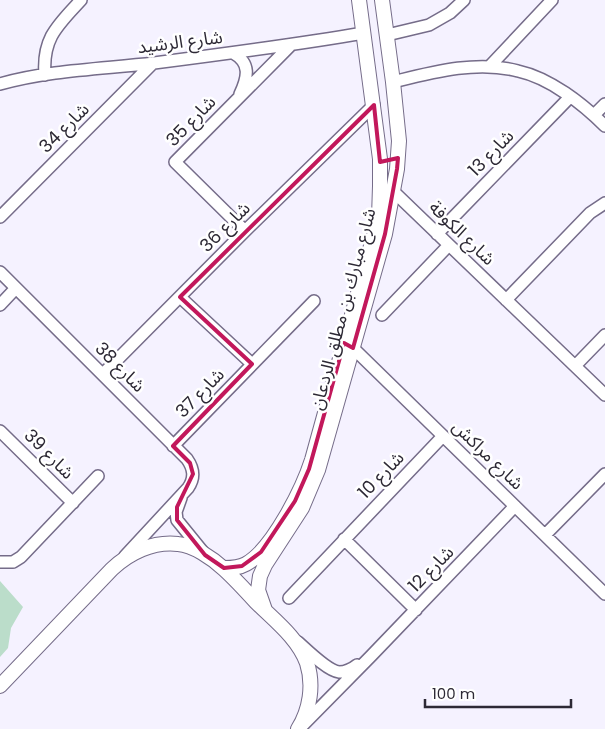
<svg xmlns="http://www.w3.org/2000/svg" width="605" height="729" viewBox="0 0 605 729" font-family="Poppins,'Noto Sans Arabic',sans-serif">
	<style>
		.green { fill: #bbddca }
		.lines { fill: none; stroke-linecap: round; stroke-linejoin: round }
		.minor-casing { stroke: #756c89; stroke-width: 14 }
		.tertiary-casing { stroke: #756c89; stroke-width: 16 }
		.minor { stroke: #fff; stroke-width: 11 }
		.tertiary { stroke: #fff; stroke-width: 14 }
		.marked { fill: none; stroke: #c2185b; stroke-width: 4; stroke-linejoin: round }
		.labels { text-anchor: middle; stroke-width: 5; stroke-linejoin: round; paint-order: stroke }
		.street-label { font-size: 18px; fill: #2d2935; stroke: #fff }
	</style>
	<rect width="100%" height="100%" fill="#f5f2ff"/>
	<!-- green -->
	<path class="green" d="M 0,581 L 23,607 L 11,628 L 8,648 L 0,657 Z"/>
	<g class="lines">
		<defs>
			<path id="minor" d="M 387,35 L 429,25 L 450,13 L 464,0
				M 233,53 C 251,63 248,77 240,94
				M 489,67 L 552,0
				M 45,75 C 42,38 58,25 81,0
				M 393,82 C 433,72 477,60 518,71 C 550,78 583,104 605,126
				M 0,84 C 50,70 102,69 154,63 C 224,54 294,45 364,33
				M 594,115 L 605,104
				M 393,191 L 605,395
				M 0,217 L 153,63
				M 245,231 L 175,162 L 291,45
				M 437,234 L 570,97
				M 0,272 L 187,459 C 194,469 195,478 188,488 L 125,556
				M 180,297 L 252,364
				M 506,300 L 590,213 L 605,203
				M 0,305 L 16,288
				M 382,315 L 449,245
				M 348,345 L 353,348 L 605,594
				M 575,366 L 605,335
				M 103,374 L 245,231 L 374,105
				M 0,431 L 73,503
				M 173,446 L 314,301
				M 181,498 L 176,512 L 177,520 L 203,552
				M 545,535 L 605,474
				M 344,539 L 416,610
				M 0,562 L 13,562 L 21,557 L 98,476
				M 289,598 L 443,436
				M 298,642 C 307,650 328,671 339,672 C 346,672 352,669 357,665
				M 302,726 L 371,656 L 515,506"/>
			<path id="tertiary" d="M 224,568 C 232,568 239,568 246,564 C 273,549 303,488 312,460 L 379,217 L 380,186 L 380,159 L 359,0
				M 265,610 L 258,590 L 260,576 L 265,565 L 302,508 L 318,470 L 385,234 L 397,169 L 399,141 L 393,82 L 382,0
				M 0,686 L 112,569 C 129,553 153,541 178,544 C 193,545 212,558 224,569 C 235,579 246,591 256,602 C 274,620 298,638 307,663 C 314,685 310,710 298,729"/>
		</defs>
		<!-- minor casing -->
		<use href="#minor" class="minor-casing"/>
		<!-- tertiary casing -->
		<use href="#tertiary" class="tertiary-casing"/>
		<!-- minor -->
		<use href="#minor" class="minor"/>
		<!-- tertiary -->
		<use href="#tertiary" class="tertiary"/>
	</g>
	<!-- marked area -->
	<path class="marked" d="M 374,105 L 380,162 L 398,158 L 397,169 L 385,234 L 353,348 L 344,343 L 309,469 L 295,501 L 261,552 L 242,566 L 224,568 L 205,555 L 177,520 L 177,507 L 193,474 L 190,463 L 173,446 L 252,364 L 180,297 Z"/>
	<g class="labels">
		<!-- street labels -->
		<g class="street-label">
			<text transform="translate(180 42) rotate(-7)" y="6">شارع الرشيد</text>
			<text transform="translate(191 121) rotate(-46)" y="6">شارع 35</text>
			<text transform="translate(64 128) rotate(-45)" y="6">شارع 34</text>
			<text transform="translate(491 153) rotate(-46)" y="6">شارع 13</text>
			<text transform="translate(225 227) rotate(-45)" y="6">شارع 36</text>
			<text transform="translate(462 233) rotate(44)" y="6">شارع الكوفة</text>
			<text transform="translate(343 309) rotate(-75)" y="6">شارع مبارك بن مطلق الردعان</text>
			<text transform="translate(120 367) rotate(45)" y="6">شارع 38</text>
			<text transform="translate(200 393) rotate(-46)" y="6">شارع 37</text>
			<text transform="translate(49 454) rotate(45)" y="6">شارع 39</text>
			<text transform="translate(488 455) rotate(44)" y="6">شارع مراكش</text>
			<text transform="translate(381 475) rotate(-46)" y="6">شارع 10</text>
			<text transform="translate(431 569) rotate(-46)" y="6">شارع 12</text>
		</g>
	</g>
	<!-- scale -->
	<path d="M425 699v8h146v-8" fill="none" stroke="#2d2935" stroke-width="2.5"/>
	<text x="432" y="699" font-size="15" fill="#2d2935" stroke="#ffffff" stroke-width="4" paint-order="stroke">100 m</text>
</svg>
